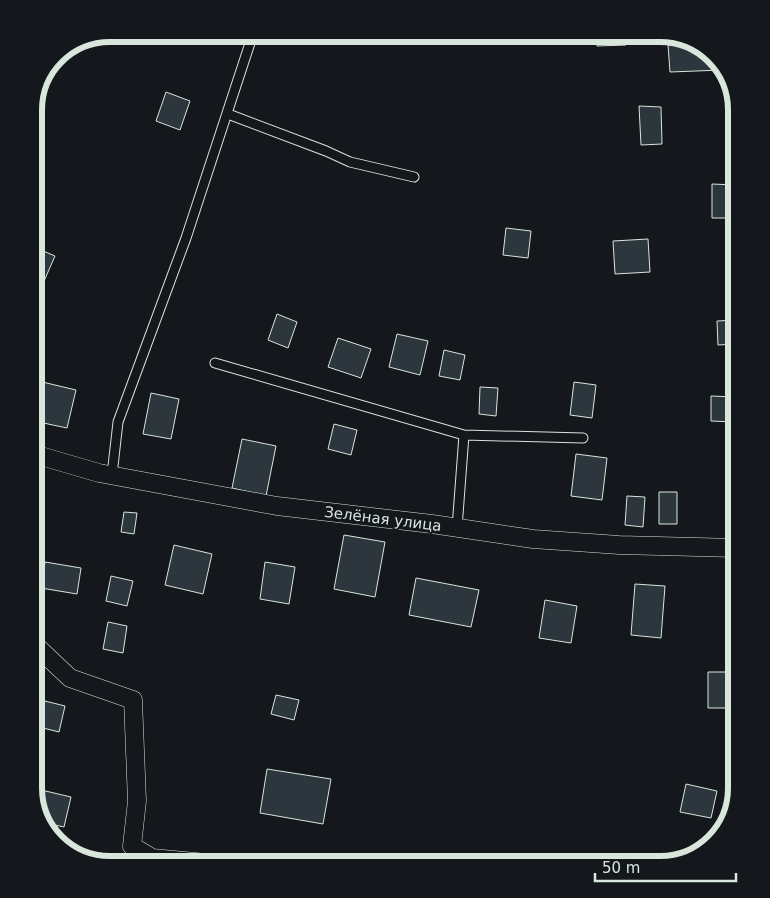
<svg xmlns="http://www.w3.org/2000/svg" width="770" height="898" viewBox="0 0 770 898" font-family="'DejaVu Sans',sans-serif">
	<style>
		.building { fill: #2c363c; stroke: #d8e6dc }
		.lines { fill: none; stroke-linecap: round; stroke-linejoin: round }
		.service-casing { stroke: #d8e6dc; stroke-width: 11 }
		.minor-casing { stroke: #d8e6dc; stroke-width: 19 }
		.service { stroke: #14181c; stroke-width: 9 }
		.minor { stroke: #14181c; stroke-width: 18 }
		.labels { text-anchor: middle; stroke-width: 4; stroke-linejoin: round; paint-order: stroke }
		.street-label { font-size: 15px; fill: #d8e6dc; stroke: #14181c }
		.rim { fill: none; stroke: #d8e6dc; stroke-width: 6 }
	</style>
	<rect width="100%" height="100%" fill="#14181c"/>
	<!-- building -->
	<path class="building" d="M 597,34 L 626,34 L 626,45 L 597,46 Z
		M 696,44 L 720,64 L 722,70 L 670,72 L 668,45 Z
		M 166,92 L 190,101 L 180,130 L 156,121 Z
		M 639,106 L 661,107 L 662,144 L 641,145 Z
		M 712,184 L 736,185 L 736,218 L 712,218 Z
		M 506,228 L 531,231 L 528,258 L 503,255 Z
		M 648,239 L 650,272 L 615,274 L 613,241 Z
		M 34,247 L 55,256 L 41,288 L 34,285 Z
		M 277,314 L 297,322 L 288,348 L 268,340 Z
		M 736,320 L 736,344 L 718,345 L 717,321 Z
		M 397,334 L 428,341 L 420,375 L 389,367 Z
		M 338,338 L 371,349 L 361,378 L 328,367 Z
		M 444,350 L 465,355 L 460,380 L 439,376 Z
		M 34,380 L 76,390 L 67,428 L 34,421 Z
		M 574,382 L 596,385 L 592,418 L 570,415 Z
		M 480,387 L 498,388 L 496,416 L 479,414 Z
		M 151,393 L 179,399 L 171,439 L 143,434 Z
		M 711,396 L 736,397 L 736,422 L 711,421 Z
		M 334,424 L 357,430 L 351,455 L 328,449 Z
		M 242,439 L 276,446 L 266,496 L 232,488 Z
		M 576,454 L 607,458 L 602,500 L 571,496 Z
		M 659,492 L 677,492 L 677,524 L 659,524 Z
		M 627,496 L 645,497 L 643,527 L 625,525 Z
		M 124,512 L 137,513 L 134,534 L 121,532 Z
		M 344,535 L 385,542 L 375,597 L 334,589 Z
		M 174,545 L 212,554 L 203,594 L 165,585 Z
		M 45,562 L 81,568 L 77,594 L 41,588 Z
		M 265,562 L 295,567 L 289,604 L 260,599 Z
		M 732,575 L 736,575 L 736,598 L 732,598 Z
		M 111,576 L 133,581 L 127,606 L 106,601 Z
		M 416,578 L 479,590 L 471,627 L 409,615 Z
		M 635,584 L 665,586 L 661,638 L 631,635 Z
		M 545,600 L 577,606 L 571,643 L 539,638 Z
		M 108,622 L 127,626 L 123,653 L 103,649 Z
		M 708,672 L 736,672 L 736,708 L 708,708 Z
		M 276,695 L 299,700 L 294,720 L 271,714 Z
		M 45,701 L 65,706 L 59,732 L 39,727 Z
		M 267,769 L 331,779 L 323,824 L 260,813 Z
		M 686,784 L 717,791 L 711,818 L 680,812 Z
		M 37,789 L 71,797 L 64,827 L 46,823 L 36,795 Z"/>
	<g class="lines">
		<defs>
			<path id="service" d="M 228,114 L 326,151 L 350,162 L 414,177
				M 215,363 L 464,435
				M 112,475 L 118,422 L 186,238 L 253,34
				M 457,528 L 464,435 L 583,438"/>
			<path id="minor" d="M 34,454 L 99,473 L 277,506 L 432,524 L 533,539 L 619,545 L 736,548
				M 34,644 L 70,678 L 133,700 L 137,801 L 132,846 L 152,858 L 216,864"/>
		</defs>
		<!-- service casing -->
		<use href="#service" class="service-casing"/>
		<!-- minor casing -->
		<use href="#minor" class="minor-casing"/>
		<!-- service -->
		<use href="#service" class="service"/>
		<!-- minor -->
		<use href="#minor" class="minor"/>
	</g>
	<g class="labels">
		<!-- street labels -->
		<g class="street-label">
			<text transform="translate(383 519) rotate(7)" y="5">Зелёная улица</text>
		</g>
	</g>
	<!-- crop -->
	<path d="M0 0H770V898H0ZM110 42H660A68 68 0 0 1 728 110V788A68 68 0 0 1 660 856H110A68 68 0 0 1 42 788V110A68 68 0 0 1 110 42Z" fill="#14181c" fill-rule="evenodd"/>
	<path class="rim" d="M110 42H660A68 68 0 0 1 728 110V788A68 68 0 0 1 660 856H110A68 68 0 0 1 42 788V110A68 68 0 0 1 110 42Z"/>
	<!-- scale -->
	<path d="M595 873v8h141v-8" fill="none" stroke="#d8e6dc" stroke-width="2.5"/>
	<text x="602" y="873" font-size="15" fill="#d8e6dc" stroke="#14181c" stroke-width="4" paint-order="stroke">50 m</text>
</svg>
